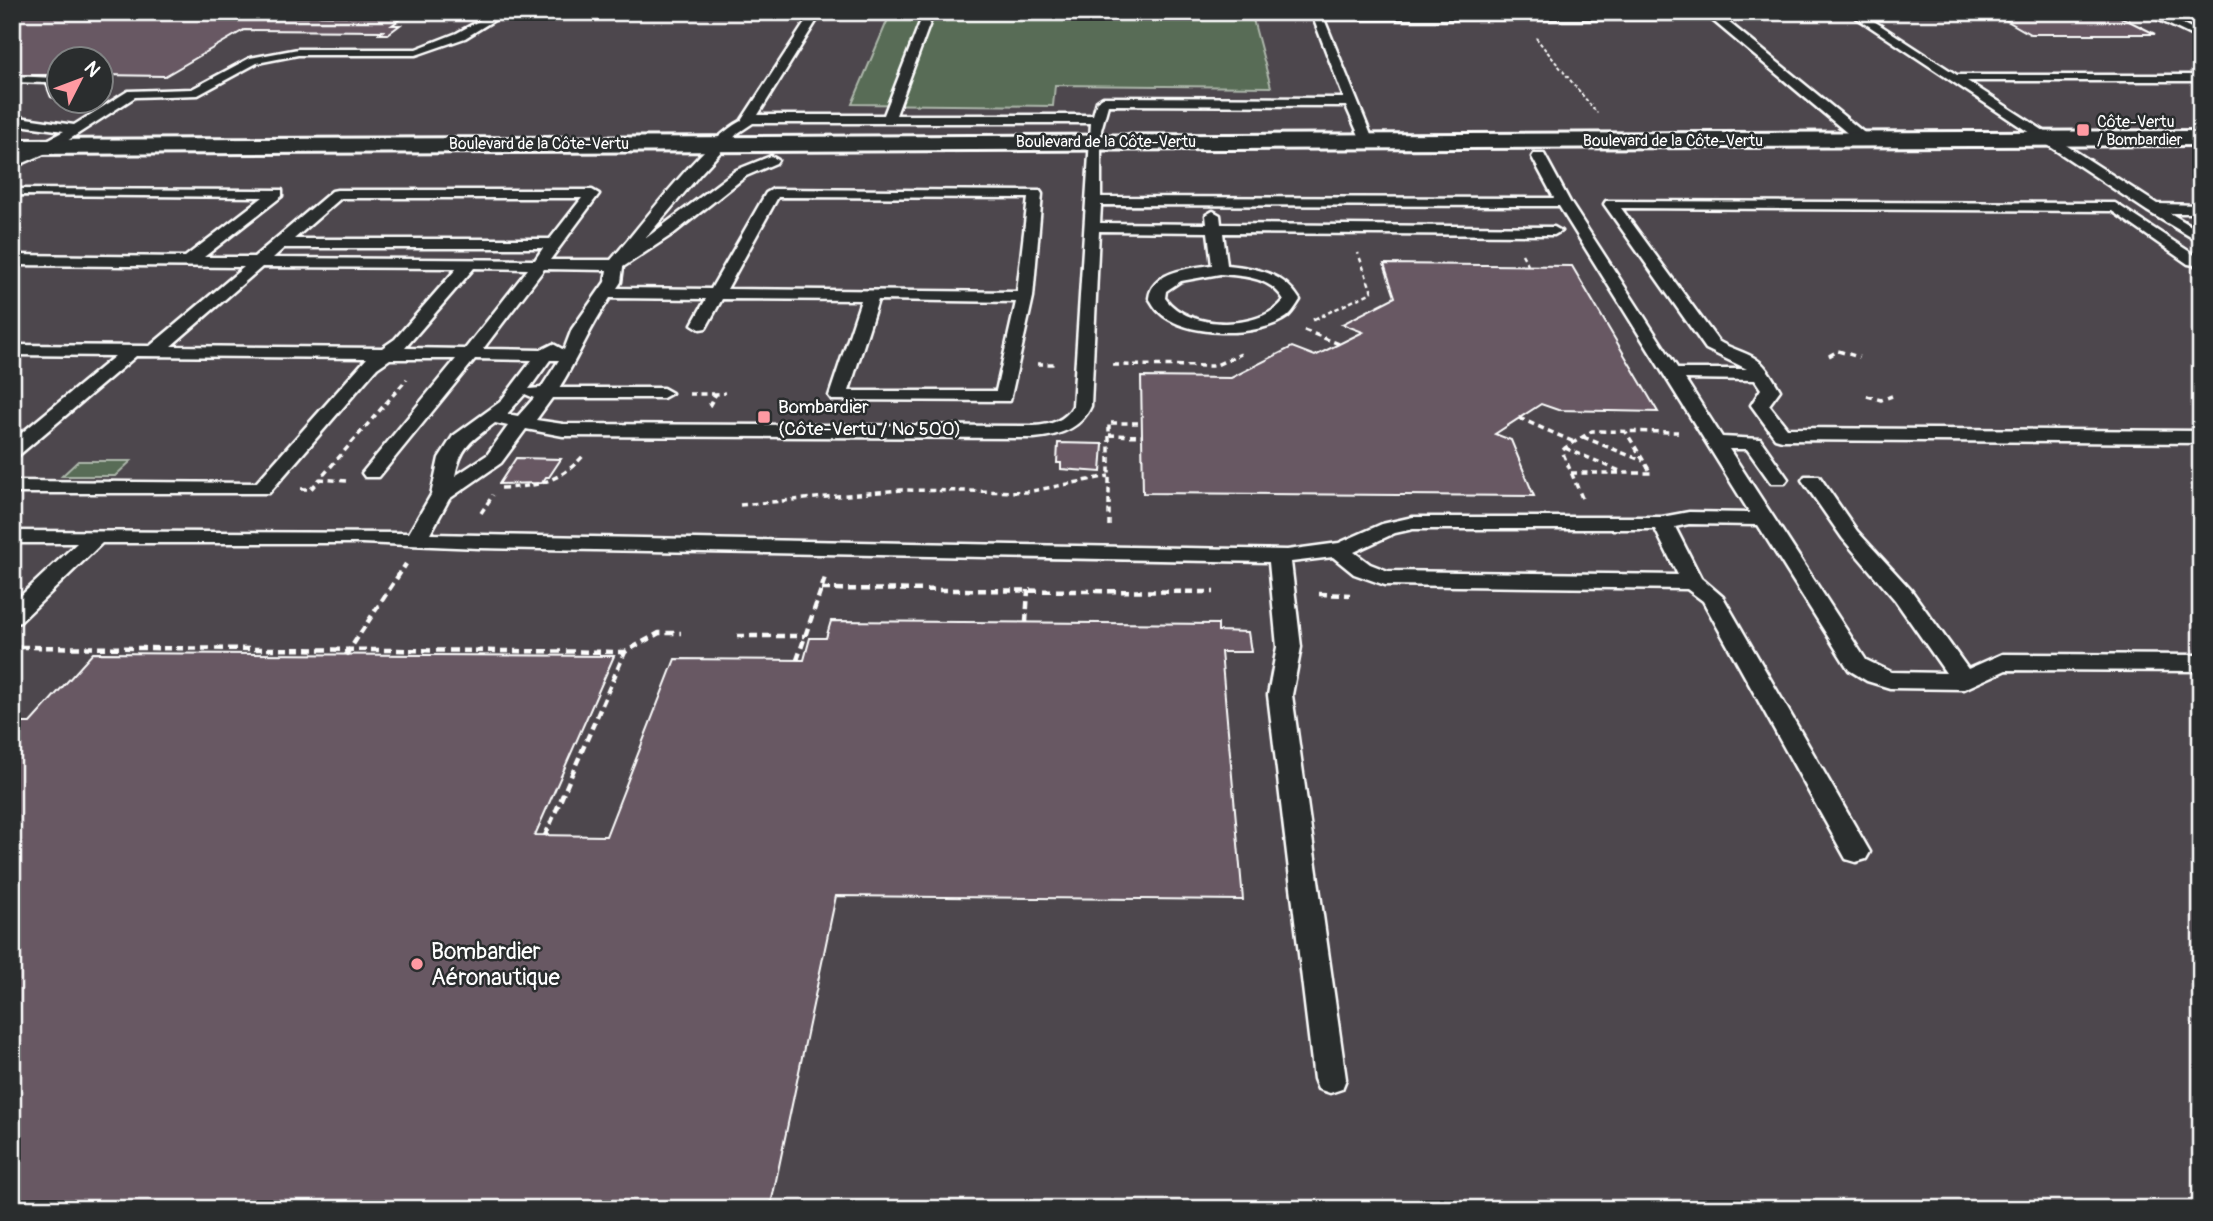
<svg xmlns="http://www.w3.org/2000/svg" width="2213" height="1221" viewBox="0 0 2213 1221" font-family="Pangolin,sans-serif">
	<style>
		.built { fill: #4d474d; fill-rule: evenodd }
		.green { fill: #586c56; stroke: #acb6aa; stroke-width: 2 }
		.building { fill: #675864; stroke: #fff; stroke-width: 2 }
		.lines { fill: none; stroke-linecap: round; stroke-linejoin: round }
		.service-casing { stroke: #fff; stroke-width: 5 }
		.tertiary-casing { stroke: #fff; stroke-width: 6 }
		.path-far3 { stroke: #fff; stroke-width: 2; stroke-dasharray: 3.5 2.5; stroke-linecap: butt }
		.path-far2 { stroke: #fff; stroke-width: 2.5; stroke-dasharray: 4.5 3.5; stroke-linecap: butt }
		.path-far1 { stroke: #fff; stroke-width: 3.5; stroke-dasharray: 6 4.5; stroke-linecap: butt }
		.path { stroke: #fff; stroke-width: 4.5; stroke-dasharray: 8 5; stroke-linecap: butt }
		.service { fill: #2a2d2e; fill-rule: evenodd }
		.tertiary { fill: #2a2d2e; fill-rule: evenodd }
		.poi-dot { fill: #ff9aa2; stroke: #2a2d2e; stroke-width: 2.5 }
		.labels { text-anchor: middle; stroke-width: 5; stroke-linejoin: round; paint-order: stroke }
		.far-poi-label { font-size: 16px; fill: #fff; stroke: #2a2d2e; text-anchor: start }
		.far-street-label { font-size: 16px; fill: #fff; stroke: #2a2d2e }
		.poi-label { font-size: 19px; fill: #fff; stroke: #2a2d2e; text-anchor: start }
		.near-poi-label { font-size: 23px; fill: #fff; stroke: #2a2d2e; text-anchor: start }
	</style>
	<rect width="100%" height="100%" fill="#3c3a3e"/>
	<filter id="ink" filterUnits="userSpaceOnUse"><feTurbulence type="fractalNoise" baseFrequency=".0143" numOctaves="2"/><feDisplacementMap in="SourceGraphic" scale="14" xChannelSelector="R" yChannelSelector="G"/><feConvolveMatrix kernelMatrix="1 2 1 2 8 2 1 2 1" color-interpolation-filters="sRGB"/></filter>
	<g filter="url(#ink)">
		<!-- built -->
		<path class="built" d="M 12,12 L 2201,12 L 2201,1209 L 12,1209 ZM 60,60 L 102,60 L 102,102 L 60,102 Z"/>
		<!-- green -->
		<path class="green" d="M 891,12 L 1251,12 L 1271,87 L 1055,85 L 1053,106 L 852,104 Z
			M 78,461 L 131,461 L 115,476 L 62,476 Z"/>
		<!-- building -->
		<path class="building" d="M 12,12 L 275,12 L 267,17 L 306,17 L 310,15 L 403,17 L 392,25 L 400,25 L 388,34 L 379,34 L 383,31 L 244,30 L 165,76 L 102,75 L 102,60 L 60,60 L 60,75 L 12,75 Z
			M 1992,12 L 2111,12 L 2155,34 L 2030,34 Z
			M 1384,264 L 1572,266 L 1658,412 L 1558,410 L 1541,404 L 1495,434 L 1511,440 L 1534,496 L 1143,493 L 1141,377 L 1231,378 L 1292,347 L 1315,356 L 1363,332 L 1342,324 L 1395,297 Z
			M 1058,443 L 1103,444 L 1101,472 L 1061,469 L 1061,463 L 1057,463 Z
			M 516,458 L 561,459 L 549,477 L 546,477 L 542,483 L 499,484 Z
			M 831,621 L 1218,624 L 1218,631 L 1248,632 L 1251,652 L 1221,652 L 1243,900 L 836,896 L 770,1209 L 12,1209 L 12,723 L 30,723 L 93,653 L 614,656 L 535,835 L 606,836 L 675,659 L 804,660 L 810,638 L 826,638 Z"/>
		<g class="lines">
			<defs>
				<path id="service" d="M 495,12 L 507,12 L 465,38 L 416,55 L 298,55 L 257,63 L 198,95 L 135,97 L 53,150 L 12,168 L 12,159 L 64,131 L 12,124 L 12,116 L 74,125 L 128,91 L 192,89 L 250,58 L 298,49 L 416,49 L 457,33 Z
					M 812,12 L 822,12 L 758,115 L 884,115 L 924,12 L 934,12 L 896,115 L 1093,115 L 1097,101 L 1103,97 L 1344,98 L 1311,12 L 1716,12 L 1868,136 L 1868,142 L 1858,142 L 1711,19 L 1324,19 L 1373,140 L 1372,143 L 1362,143 L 1361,140 L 1346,106 L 1108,105 L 1101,130 L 1101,197 L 1554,198 L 1532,157 L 1534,154 L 1544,154 L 1570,202 L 1678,369 L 1747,369 L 1706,349 L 1604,204 L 1606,201 L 2115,203 L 2196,256 L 2201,256 L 2201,266 L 2188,264 L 2112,211 L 1621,208 L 1718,341 C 1730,349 1744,351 1756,359 C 1767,366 1773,379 1780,390 L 1769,405 L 1787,428 L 2201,431 L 2201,443 L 1782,440 L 1775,438 L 1751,405 L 1761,389 L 1755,380 L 1685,379 L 1722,437 L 1760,439 L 1788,479 L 1785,483 L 1771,483 L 1747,449 L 1729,449 L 1866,660 L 1891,672 L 1946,673 L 1895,600 L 1843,539 L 1802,480 L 1805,476 L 1819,476 L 1857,531 L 1911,590 L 1968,669 L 2002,654 L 2201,655 L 2201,671 L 2006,670 L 1964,689 L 1890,688 L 1867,681 L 1849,670 L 1758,525 L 1689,524 L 1675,527 L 1701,578 L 1723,597 L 1870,852 L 1866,859 L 1856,862 L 1846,859 L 1703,601 L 1687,589 L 1385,585 L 1354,574 L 1333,557 L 1291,562 L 1301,647 L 1292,695 L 1346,1079 L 1342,1089 L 1330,1093 L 1318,1089 L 1314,1079 L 1268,695 L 1277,647 L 1269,562 L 479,548 L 362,543 L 102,543 L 20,622 L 12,624 L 12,604 L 77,543 L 12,543 L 12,531 L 409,533 L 431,495 L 439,458 L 453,436 L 500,402 L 532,360 L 475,359 L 379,477 L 365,477 L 362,473 L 456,359 L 390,359 L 377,368 L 269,493 L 12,493 L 12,481 L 256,483 L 367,358 L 136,356 L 19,455 L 12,457 L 12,441 L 115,356 L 12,355 L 12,345 L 150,346 L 244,267 L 12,265 L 12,255 L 185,257 L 263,197 L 21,195 L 12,199 L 12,189 L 282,190 L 282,196 L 204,257 L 254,257 L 332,191 L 337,190 L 592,190 L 599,194 L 550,260 L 611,260 C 641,226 704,140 741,121 ZM 753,123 L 1091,123 L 1073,406 C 1065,421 1050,425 1034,426 L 563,424 L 536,420 L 552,398 L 663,398 L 672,393 L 663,388 L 559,388 C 578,358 590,327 610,298 L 706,299 L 692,324 L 700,329 L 706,328 L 722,299 L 861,300 L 829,396 L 832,400 L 1010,401 L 1033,297 L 1042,194 L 1040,191 L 773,189 L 766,193 L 711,289 L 617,288 L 621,282 L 623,267 L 673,234 L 746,176 L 776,163 L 778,160 L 771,156 L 736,170 L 645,239 L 701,173 L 738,133 ZM 778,197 L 1028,198 L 1017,292 L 727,289 ZM 341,198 L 582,198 L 550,239 L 294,239 ZM 1101,205 L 1559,206 L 1750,513 L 1689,512 L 1662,517 L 1413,517 L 1382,524 L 1339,543 L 1287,550 L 430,534 L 449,499 L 501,463 L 526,429 L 563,436 L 1034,438 C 1058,436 1081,429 1091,406 L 1099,231 L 1208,232 L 1212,265 C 1190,268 1152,271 1149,298 C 1152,302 1155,308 1158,311 C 1184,338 1258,338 1287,317 C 1292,313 1296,306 1300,300 C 1284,273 1257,268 1227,265 L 1223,233 L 1554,235 L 1561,231 L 1554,227 L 1221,224 L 1220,215 L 1213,211 L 1206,215 L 1207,224 L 1100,223 ZM 284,248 L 543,248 L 535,260 L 273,258 ZM 262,267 L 457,268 L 395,339 L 382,348 L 171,346 ZM 474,268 L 528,269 L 465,349 L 405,348 ZM 544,269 L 607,270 L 605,282 L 572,329 L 564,350 L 553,344 L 541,350 L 483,349 ZM 1220,274 C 1244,276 1271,277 1284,300 C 1261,331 1188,331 1165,298 L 1166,291 L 1181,281 ZM 878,300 L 1016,302 L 996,391 L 849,391 ZM 550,360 L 559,360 L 541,388 L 529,389 ZM 525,394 L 534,398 L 518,416 L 507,414 ZM 495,423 L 508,426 L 487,455 L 455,476 C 461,446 471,441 495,423 ZM 1413,529 L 1655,529 L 1678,575 L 1388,571 L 1370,564 L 1354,552 L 1395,533 Z
					M 1848,12 L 1860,12 L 1957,75 L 2201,75 L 2201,81 L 1967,81 L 2157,204 L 2201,205 L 2201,213 L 2170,213 L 2201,232 L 2201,243 L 2147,211 Z
					M 2151,12 L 2159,12 L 2201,33 L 2201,40 L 2151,16 Z
					M 12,76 L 56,78 L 60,97 L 52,96 L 47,83 L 12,82 Z"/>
				<path id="tertiary" d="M 2201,131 L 2201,145 L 12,154 L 12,140 Z"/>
			</defs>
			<!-- service casing -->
			<use href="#service" class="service-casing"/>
			<!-- tertiary casing -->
			<use href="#tertiary" class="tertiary-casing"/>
			<!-- path-far3 -->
			<path class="path-far3" d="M 1536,38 L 1597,113"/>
			<!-- path-far2 -->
			<path class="path-far2" d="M 1522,254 L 1528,265
				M 1321,316 L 1372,292 L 1358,253"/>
			<!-- path-far1 -->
			<path class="path-far1" d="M 1313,320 L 1324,315
				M 1304,330 L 1339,344
				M 1829,356 L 1838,351 L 1859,357
				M 1037,364 L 1056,364
				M 1113,365 L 1214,366 L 1241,354
				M 689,394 L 716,394
				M 1867,396 L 1881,400 L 1892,396
				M 709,406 L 716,394 L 725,393
				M 1519,418 L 1574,442
				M 1109,435 L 1142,436
				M 1583,437 L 1643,461
				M 1565,448 L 1620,471
				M 1571,473 L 1651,473 L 1626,432
				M 346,481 L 320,479 L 407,379
				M 501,488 C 535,487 560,482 583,456
				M 301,489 L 311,489 L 320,479
				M 1582,498 L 1562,451 L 1565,448 L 1592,431 L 1678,432
				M 740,505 L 901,490 L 1027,492 L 1109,476
				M 481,513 L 493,495
				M 1109,526 L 1109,423 L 1142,423"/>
			<!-- path -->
			<path class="path" d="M 822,589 L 1214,592
				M 1319,594 L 1350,595
				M 1026,622 L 1028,590
				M 737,636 L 805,636
				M 20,647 L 625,652
				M 346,655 L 406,564
				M 797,660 L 826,575
				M 545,836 L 625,652 L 659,633 L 681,633"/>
			<!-- service -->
			<use href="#service" class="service"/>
			<!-- tertiary -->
			<use href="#tertiary" class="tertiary"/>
		</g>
	</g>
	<!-- markers -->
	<g class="poi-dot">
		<rect x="2076" y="123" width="14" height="14" rx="3.5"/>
		<rect x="757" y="410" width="14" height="14" rx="3.5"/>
		<circle cx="417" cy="964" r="7"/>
	</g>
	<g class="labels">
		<!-- far-poi labels -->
		<g class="far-poi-label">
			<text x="2097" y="127">Côte-Vertu<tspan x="2097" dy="18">/ Bombardier</tspan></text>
		</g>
		<!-- far-street labels -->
		<g class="far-street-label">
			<text x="1673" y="146">Boulevard de la Côte-Vertu</text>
			<text x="1106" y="147">Boulevard de la Côte-Vertu</text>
			<text x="539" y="149">Boulevard de la Côte-Vertu</text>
		</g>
		<!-- poi labels -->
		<g class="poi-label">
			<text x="778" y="413">Bombardier<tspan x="778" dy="22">(Côte-Vertu / No 500)</tspan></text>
		</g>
		<!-- near-poi labels -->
		<g class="near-poi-label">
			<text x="431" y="959">Bombardier<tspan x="431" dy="26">Aéronautique</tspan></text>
		</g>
	</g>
	<!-- margin -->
	<rect width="2213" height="1221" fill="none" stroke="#2a2d2e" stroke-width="42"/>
	<rect x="21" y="21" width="2171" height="1179" fill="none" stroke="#fff" stroke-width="2.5" filter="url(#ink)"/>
	<!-- north arrow -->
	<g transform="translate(80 80) rotate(48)"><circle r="33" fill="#2a2d2e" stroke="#7f8182" stroke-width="2"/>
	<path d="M0-5L12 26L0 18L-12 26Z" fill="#ff9aa2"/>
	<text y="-10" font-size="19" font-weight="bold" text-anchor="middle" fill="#ffffff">N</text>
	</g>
</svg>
